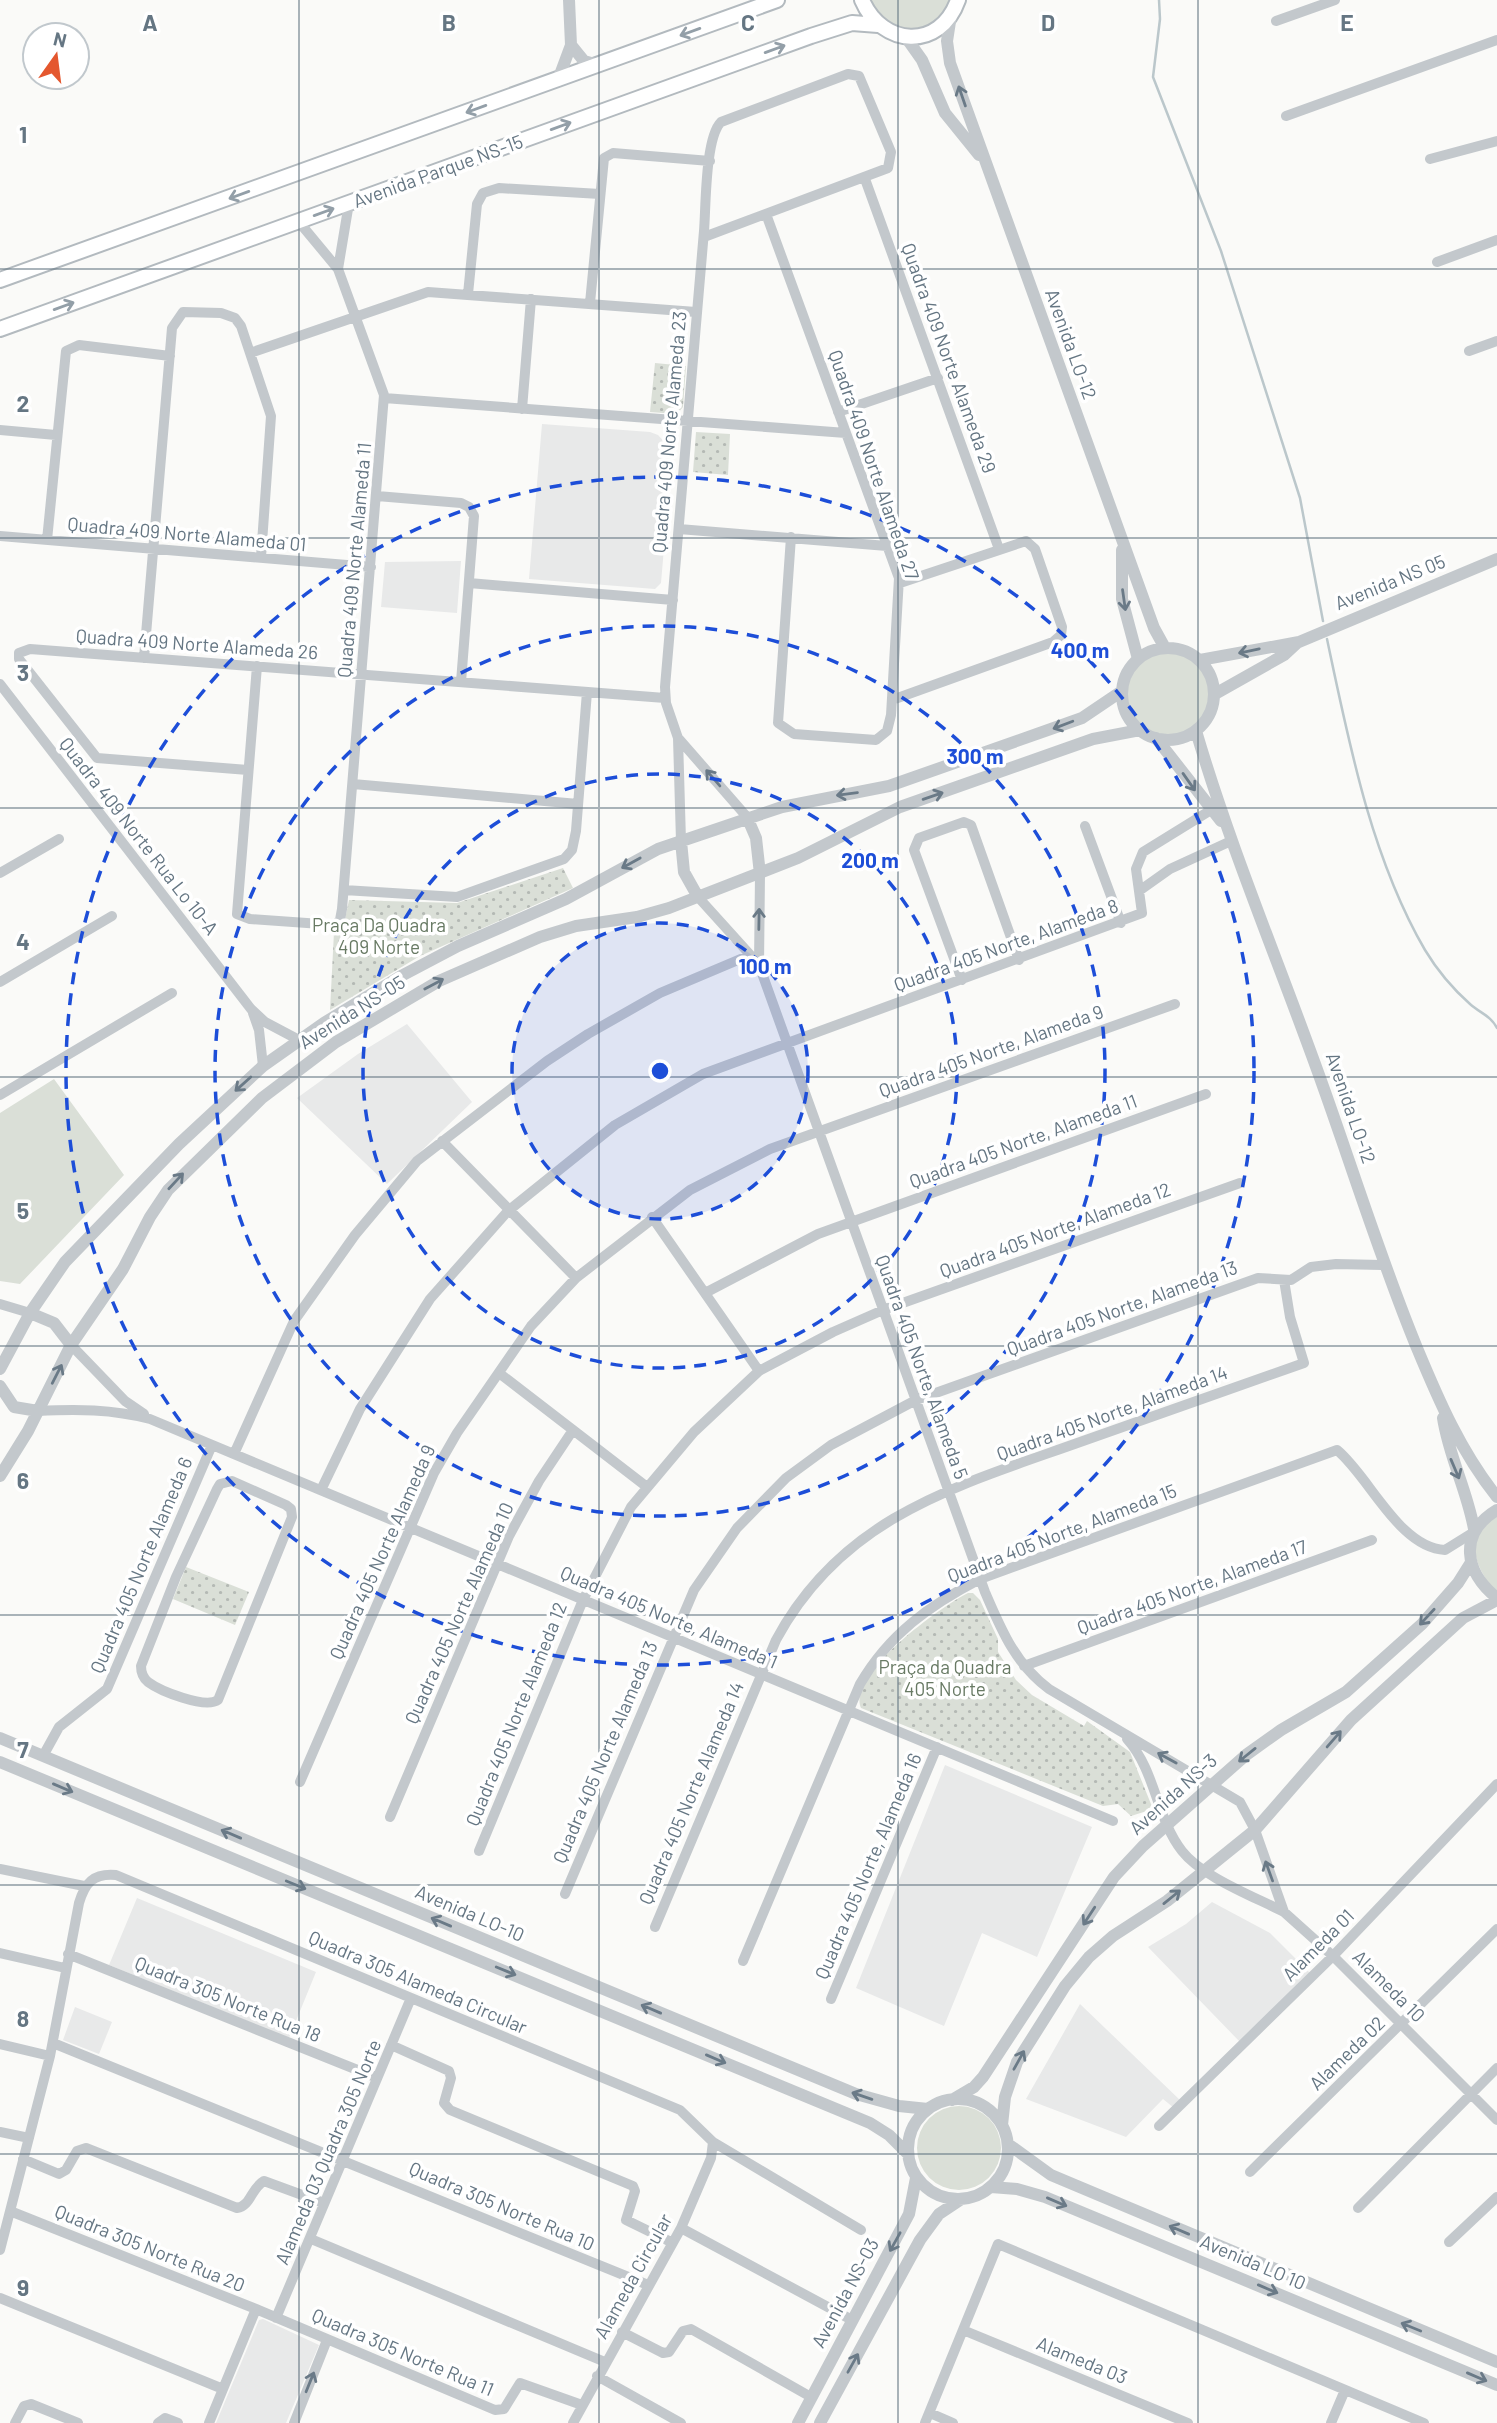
<svg xmlns="http://www.w3.org/2000/svg" width="1497" height="2423" viewBox="0 0 1497 2423" font-family="Barlow,sans-serif">
	<style>
		.built { fill: #e8e9e9 }
		.grass { fill: #dadfd7 }
		.park { fill: url(#park-dots) }
		.lines { fill: none; stroke-linecap: round; stroke-linejoin: round }
		.stream { stroke: #bbc7cb; stroke-width: 2.5 }
		.secondary-casing { stroke: #b3babf; stroke-width: 18 }
		.minor { stroke: #c3c8cc; stroke-width: 10 }
		.tertiary { stroke: #c3c8cc; stroke-width: 12 }
		.secondary { stroke: #fff; stroke-width: 14 }
		.oneway { stroke: #939fa8 }
		.oneway2 { stroke: #6a7a87 }
		.grid { fill: none; stroke: #657683; stroke-width: 2; stroke-opacity: 0.55 }
		.ring { fill: none; stroke: #1d4ed8; stroke-width: 3.5; stroke-dasharray: 12 9 }
		.labels { text-anchor: middle; stroke-width: 7; stroke-linejoin: round; paint-order: stroke }
		.street-label { font-size: 19px; fill: #657683; stroke: #fff }
		.park-label { font-size: 19px; fill: #687a64; stroke: #fff }
		.grid-label { font-size: 23px; text-anchor: middle; font-weight: bold; fill: #657683; stroke: #fff; stroke-width: 7; stroke-linejoin: round; paint-order: stroke }
		.centre { fill: #1d4ed8; stroke: #fff; stroke-width: 3.5 }
		.ring-label { font-size: 21px; text-anchor: middle; font-weight: bold; fill: #1d4ed8; stroke: #fff; stroke-width: 7; stroke-linejoin: round; paint-order: stroke }
	</style>
	<defs>
		<pattern id="park-dots" width="8" height="8" patternUnits="userSpaceOnUse" patternTransform="scale(1.75)"><rect width="8" height="8" fill="#dadfd7"/><path d="M2 2h.1M6 6h.1" fill="none" stroke="#b4b9b4" stroke-width="1.8" stroke-linecap="round"/></pattern>
	</defs>
	<rect width="100%" height="100%" fill="#fafaf8"/>
	<!-- built -->
	<path class="built" d="M 542,424 L 650,432 L 658,435 L 669,447 L 671,466 L 661,583 L 655,589 L 529,579 Z
		M 461,561 L 457,613 L 381,607 L 385,562 Z
		M 407,1024 L 472,1102 L 387,1184 L 297,1098 L 358,1054 Z
		M 945,1765 L 1092,1827 L 1037,1957 L 982,1933 L 944,2026 L 856,1988 Z
		M 137,1898 L 316,1972 L 289,2038 L 109,1965 Z
		M 1212,1902 L 1270,1933 L 1310,1973 L 1240,2042 L 1148,1947 L 1186,1924 Z
		M 1080,2004 L 1181,2101 L 1174,2108 L 1163,2099 L 1126,2137 L 1026,2099 Z
		M 75,2007 L 112,2022 L 99,2054 L 63,2040 Z
		M 263,2319 L 319,2345 L 286,2423 L 216,2423 L 259,2320 Z"/>
	<!-- grass -->
	<path class="grass" d="M 870,0 L 951,0 C 932,41 890,37 870,0 Z
		M1127 694a41 41 0 1 1 82 0a41 41 0 1 1-82 0Z
		M 54,1079 L 124,1175 L 20,1284 L 0,1281 L 0,1113 Z
		M 1497,1515 L 1497,1591 C 1489,1586 1487,1582 1483,1574 C 1468,1547 1475,1534 1497,1515 Z
		M917 2148a42 42 0 1 1 84 0a42 42 0 1 1-84 0Z"/>
	<!-- park -->
	<path class="park" d="M 655,363 L 686,366 L 683,407 L 677,414 L 650,412 Z
		M 696,432 L 730,434 L 728,475 L 693,472 Z
		M 563,868 L 573,888 L 420,956 L 330,1010 L 334,932 L 344,924 L 349,900 L 457,903 Z
		M 186,1567 L 249,1592 L 235,1625 L 173,1599 Z
		M 968,1593 L 973,1593 L 980,1600 L 998,1639 L 998,1652 L 1016,1680 L 1032,1695 L 1084,1726 L 1087,1721 L 1130,1752 L 1153,1809 L 1131,1816 L 1118,1804 L 1103,1806 L 861,1708 C 846,1674 942,1606 968,1593 Z"/>
	<g class="lines">
		<!-- stream -->
		<path class="stream" d="M 1159,0 L 1160,19 L 1153,77 L 1221,251 L 1300,498 L 1323,621
			M 1327,639 C 1349,743 1371,857 1425,950 C 1437,970 1452,988 1470,1004 C 1480,1013 1491,1016 1497,1028"/>
		<defs>
			<path id="secondary" d="M 862,0 C 882,47 940,51 958,0
				M 0,280 L 777,0
				M 0,329 L 811,36 L 852,23 L 878,25"/>
		</defs>
		<!-- secondary casing -->
		<use href="#secondary" class="secondary-casing"/>
		<!-- minor -->
		<path class="minor" d="M 1276,21 L 1335,0
			M 1286,116 L 1497,40
			M 1430,159 L 1497,141
			M 865,179 L 999,549
			M 766,214 L 899,578 L 891,715 L 887,731 L 876,740 L 794,734 L 778,723 L 791,537
			M 1437,262 L 1497,240
			M 338,269 L 349,203
			M 468,294 L 477,204 L 483,193 L 499,188 L 600,194
			M 590,303 L 604,158 L 613,153 L 710,161
			M 1469,351 L 1497,341
			M 250,353 L 428,292 L 696,312
			M 384,398 L 846,433
			M 522,409 L 531,299
			M 838,412 L 938,378
			M 0,430 L 56,435
			M 377,496 L 461,503 L 469,507 L 474,516 L 461,682
			M 679,529 L 887,546
			M 0,536 L 371,567
			M 47,540 L 66,351 L 79,345 L 170,356
			M 469,583 L 673,600
			M 144,658 L 172,328 L 183,312 L 221,313 L 235,318 L 241,326 L 271,416 L 261,557
			M 257,666 L 237,914 L 250,919 L 335,925 L 340,920 L 342,909 L 384,395 L 338,269 L 299,222
			M 0,684 L 251,1009 L 265,1022 L 299,1040
			M 892,700 L 1053,642 L 1061,635 L 1062,627 L 1035,549 L 1026,541 L 900,583
			M 679,739 L 747,817
			M 248,770 L 97,758 L 19,659 L 19,653 L 30,649 L 665,698
			M 353,784 L 578,804
			M 1085,826 L 1121,923
			M 681,841 L 678,738 L 666,703 L 665,687 C 678,535 691,383 704,231 C 706,207 705,138 721,122 L 848,74 L 859,76 L 891,152 L 888,168 L 704,237
			M 0,873 L 59,839
			M 760,874 L 759,965 L 985,1592 C 1001,1629 1015,1664 1049,1689 L 1240,1802 L 1255,1830 L 1284,1912 L 1333,1956 L 1497,2120
			M 344,890 L 457,897 L 564,859 L 572,850 L 576,831 L 587,692
			M 1139,891 L 1170,869 L 1231,841
			M 698,897 L 754,959
			M 962,980 L 914,850 L 919,838 L 964,822 L 971,825 L 1019,960
			M 0,982 L 112,916
			M 253,1013 L 259,1030 L 263,1066
			M 0,1095 L 172,993
			M 442,1141 L 576,1278
			M 652,1217 L 759,1371
			M 705,1293 L 818,1234 L 1206,1094
			M 0,1304 L 30,1313
			M 71,1345 L 125,1401 L 144,1414
			M 499,1373 L 647,1487
			M 38,1411 C 76,1409 112,1409 150,1419 L 1113,1821
			M 234,1454 L 294,1321 L 355,1235 L 417,1161 L 547,1061 L 588,1034 L 660,993 L 750,955
			M 232,1481 L 286,1505 L 291,1509 L 292,1517 L 218,1700 C 205,1709 160,1691 148,1682 C 142,1677 141,1672 141,1666 L 176,1577 L 217,1489 L 220,1484 Z
			M 321,1490 L 360,1409 L 430,1299 L 508,1211 L 615,1125 L 703,1074 L 1142,913 L 1136,869 L 1143,852 L 1211,810
			M 1024,1666 L 1372,1540
			M 1127,1739 C 1156,1771 1156,1818 1182,1851 C 1202,1877 1255,1897 1284,1912
			M 43,1756 L 59,1727 L 107,1689 L 212,1445
			M 300,1782 L 434,1473 L 457,1433 L 531,1326 L 576,1278 L 690,1190 L 770,1149 L 1175,1004
			M 390,1817 L 509,1536 L 539,1481 L 573,1430
			M 479,1851 L 583,1600 L 631,1507 L 694,1432 L 759,1371 L 833,1332 L 883,1310 L 1240,1183
			M 0,1869 L 84,1886
			M 565,1894 L 694,1590 L 737,1528 L 786,1478 L 831,1445 L 916,1400 L 1258,1278 L 1291,1280 L 1311,1267 L 1336,1264 L 1382,1265
			M 655,1927 L 776,1640 C 843,1515 960,1485 1083,1441 C 1157,1415 1230,1389 1304,1363 L 1290,1317 L 1284,1280
			M 0,1953 L 65,1968
			M 68,1954 L 375,2077
			M 743,1961 L 860,1684 C 889,1634 930,1605 980,1579 L 1337,1450 C 1369,1476 1399,1548 1445,1550 L 1474,1532
			M 831,1999 L 937,1747
			M 53,2043 L 648,2285
			M 0,2044 L 50,2056
			M 391,2045 L 449,2071 L 451,2078 L 444,2103 L 450,2110 L 633,2186 L 635,2191 L 626,2220 L 671,2242
			M 1159,2126 L 1333,1956 L 1497,1784
			M 0,2132 L 29,2138
			M 23,2159 L 59,2174 L 66,2170 L 77,2151 L 86,2148 L 237,2208 C 251,2206 251,2188 264,2181 L 324,2203
			M 1250,2172 L 1497,1929
			M 1358,2208 L 1497,2068
			M 10,2211 L 256,2309 L 495,2410 L 504,2409 L 520,2383 L 582,2405
			M 681,2228 L 852,2320
			M 311,2239 L 605,2362
			M 1449,2242 L 1497,2197
			M 0,2250 L 50,2056 L 79,1903 C 85,1883 93,1873 116,1875 L 680,2110 L 713,2142 L 861,2230
			M 0,2298 L 223,2389
			M 276,2318 L 411,1998
			M 963,2330 L 1188,2423
			M 622,2332 L 663,2353 L 669,2352 L 683,2331 L 691,2329 L 811,2397
			M 597,2376 L 681,2423
			M 930,2413 L 953,2423
			M 15,2423 L 24,2406 L 31,2404 L 78,2423
			M 158,2423 L 165,2418 L 178,2423
			M 209,2423 L 256,2309
			M 294,2423 L 327,2340
			M 573,2423 L 681,2228 L 711,2158 L 713,2142
			M 925,2423 L 998,2244 L 1424,2423
			M 1331,2423 L 1345,2390"/>
		<!-- tertiary -->
		<path class="tertiary" d="M 951,15 L 947,41 L 950,63 L 1154,628 L 1165,648
			M 905,36 L 922,60 L 945,113 L 979,155
			M 571,45 L 584,61 L 598,65
			M 558,80 L 571,45 L 569,0
			M 1122,550 L 1122,599 L 1138,659
			M1122 694a46 46 0 1 1 92 0a46 46 0 1 1-92 0Z
			M 1200,660 L 1299,642 L 1497,559
			M 1215,694 L 1284,655 L 1298,642
			M 1196,731 C 1232,853 1282,970 1324,1089 C 1355,1176 1382,1263 1417,1348 C 1439,1401 1461,1452 1497,1497
			M 1156,738 L 1221,821
			M 747,817 L 756,838 L 760,874
			M 681,841 L 684,872 L 698,897
			M 30,1313 L 54,1323 L 71,1345
			M 0,1369 L 30,1313 L 65,1262 L 179,1144 L 263,1066 L 324,1023 L 403,975 L 458,946 L 566,899 L 658,849 L 782,807 L 889,786 L 1082,718 L 1122,691
			M 0,1386 L 14,1407 L 38,1411
			M 1443,1418 C 1449,1457 1467,1490 1474,1529
			M 0,1476 L 28,1431 L 71,1345 L 123,1269 L 150,1217 L 168,1190 L 262,1098 L 336,1042 L 439,981 L 540,937 L 576,926 L 637,917 L 669,908 L 798,858 L 900,807 L 1093,739 L 1140,730
			M 1497,1510 C 1458,1533 1464,1572 1497,1598
			M 0,1738 L 856,2094 L 899,2106 L 928,2109
			M 0,1762 L 870,2123 L 889,2135 L 908,2154
			M908 2149a50 50 0 1 1 100 0a50 50 0 1 1-100 0Z
			M 952,2100 L 974,2087 L 983,2077 L 1114,1877 L 1143,1846 L 1246,1755 L 1281,1730 L 1346,1692 L 1422,1624 L 1458,1583 L 1470,1564
			M 1002,2125 L 1005,2097 L 1017,2062 L 1065,1986 L 1089,1957 L 1113,1936 L 1167,1901 L 1255,1830 L 1351,1720 L 1463,1618 L 1497,1600
			M 1008,2144 L 1051,2175 L 1497,2362
			M 991,2187 L 1017,2189 L 1045,2197 L 1497,2385
			M 798,2423 L 909,2214 L 916,2178
			M 820,2423 L 920,2240 L 939,2214 L 960,2200"/>
		<!-- secondary -->
		<use href="#secondary" class="secondary"/>
	</g>
	<!-- one-way arrows -->
	<defs><path id="oneway-shaft" d="M-6 0H5M1.5-3L5.5 0L1.5 3" fill="none" stroke-width="1.6" stroke-linecap="round" stroke-linejoin="round" transform="scale(1.75)"/></defs>
	<g class="oneway">
		<use href="#oneway-shaft" transform="translate(690 32) rotate(160)"/>
		<use href="#oneway-shaft" transform="translate(775 49) rotate(-20)"/>
		<use href="#oneway-shaft" transform="translate(476 109) rotate(160)"/>
		<use href="#oneway-shaft" transform="translate(561 126) rotate(-20)"/>
		<use href="#oneway-shaft" transform="translate(239 195) rotate(160)"/>
		<use href="#oneway-shaft" transform="translate(324 212) rotate(-20)"/>
		<use href="#oneway-shaft" transform="translate(64 306) rotate(-20)"/>
	</g>
	<g class="oneway2">
		<use href="#oneway-shaft" transform="translate(962 96) rotate(-109)"/>
		<use href="#oneway-shaft" transform="translate(1124 600) rotate(82)"/>
		<use href="#oneway-shaft" transform="translate(1249 651) rotate(168)"/>
		<use href="#oneway-shaft" transform="translate(1063 725) rotate(159)"/>
		<use href="#oneway-shaft" transform="translate(713 778) rotate(-131)"/>
		<use href="#oneway-shaft" transform="translate(1189 782) rotate(55)"/>
		<use href="#oneway-shaft" transform="translate(847 794) rotate(173)"/>
		<use href="#oneway-shaft" transform="translate(933 796) rotate(-19)"/>
		<use href="#oneway-shaft" transform="translate(631 863) rotate(151)"/>
		<use href="#oneway-shaft" transform="translate(759 919) rotate(-89)"/>
		<use href="#oneway-shaft" transform="translate(434 984) rotate(-28)"/>
		<use href="#oneway-shaft" transform="translate(243 1084) rotate(138)"/>
		<use href="#oneway-shaft" transform="translate(176 1181) rotate(-47)"/>
		<use href="#oneway-shaft" transform="translate(57 1374) rotate(-63)"/>
		<use href="#oneway-shaft" transform="translate(1455 1469) rotate(67)"/>
		<use href="#oneway-shaft" transform="translate(1427 1617) rotate(133)"/>
		<use href="#oneway-shaft" transform="translate(1334 1739) rotate(-49)"/>
		<use href="#oneway-shaft" transform="translate(1247 1755) rotate(141)"/>
		<use href="#oneway-shaft" transform="translate(1167 1758) rotate(-151)"/>
		<use href="#oneway-shaft" transform="translate(63 1788) rotate(23)"/>
		<use href="#oneway-shaft" transform="translate(231 1834) rotate(-157)"/>
		<use href="#oneway-shaft" transform="translate(1269 1871) rotate(-110)"/>
		<use href="#oneway-shaft" transform="translate(296 1885) rotate(22)"/>
		<use href="#oneway-shaft" transform="translate(1172 1897) rotate(-39)"/>
		<use href="#oneway-shaft" transform="translate(1089 1916) rotate(123)"/>
		<use href="#oneway-shaft" transform="translate(441 1922) rotate(-157)"/>
		<use href="#oneway-shaft" transform="translate(506 1971) rotate(22)"/>
		<use href="#oneway-shaft" transform="translate(651 2009) rotate(-157)"/>
		<use href="#oneway-shaft" transform="translate(716 2059) rotate(23)"/>
		<use href="#oneway-shaft" transform="translate(1019 2060) rotate(-61)"/>
		<use href="#oneway-shaft" transform="translate(862 2096) rotate(-161)"/>
		<use href="#oneway-shaft" transform="translate(1057 2202) rotate(23)"/>
		<use href="#oneway-shaft" transform="translate(1179 2230) rotate(-157)"/>
		<use href="#oneway-shaft" transform="translate(895 2242) rotate(119)"/>
		<use href="#oneway-shaft" transform="translate(1268 2289) rotate(23)"/>
		<use href="#oneway-shaft" transform="translate(1411 2327) rotate(-158)"/>
		<use href="#oneway-shaft" transform="translate(853 2363) rotate(-61)"/>
		<use href="#oneway-shaft" transform="translate(1477 2377) rotate(23)"/>
		<use href="#oneway-shaft" transform="translate(310 2382) rotate(-68)"/>
	</g>
	<!-- grid -->
	<path class="grid" d="M 299,0 L 299,2423M 599,0 L 599,2423M 898,0 L 898,2423M 1198,0 L 1198,2423M 0,269 L 1497,269M 0,538 L 1497,538M 0,808 L 1497,808M 0,1077 L 1497,1077M 0,1346 L 1497,1346M 0,1615 L 1497,1615M 0,1885 L 1497,1885M 0,2154 L 1497,2154"/>
	<!-- distance rings -->
	<circle cx="660" cy="1071" r="148" fill="#1d4ed8" fill-opacity=".12"/>
	<g class="ring">
		<circle cx="660" cy="1071" r="148"/>
		<circle cx="660" cy="1071" r="297"/>
		<circle cx="660" cy="1071" r="445"/>
		<circle cx="660" cy="1071" r="594"/>
	</g>
	<g class="labels">
		<!-- street labels -->
		<g class="street-label">
			<text transform="translate(438 171) rotate(-20)" y="7">Avenida Parque NS-15</text>
			<text transform="translate(1071 344) rotate(70)" y="7">Avenida LO-12</text>
			<text transform="translate(949 358) rotate(70)" y="7">Quadra 409 Norte Alameda 29</text>
			<text transform="translate(669 432) rotate(-85)" y="7">Quadra 409 Norte Alameda 23</text>
			<text transform="translate(874 465) rotate(71)" y="7">Quadra 409 Norte Alameda 27</text>
			<text transform="translate(187 534) rotate(5)" y="7">Quadra 409 Norte Alameda 01</text>
			<text transform="translate(354 560) rotate(-85)" y="7">Quadra 409 Norte Alameda 11</text>
			<text transform="translate(1390 582) rotate(-22)" y="7">Avenida NS 05</text>
			<text transform="translate(197 644) rotate(4)" y="7">Quadra 409 Norte Alameda 26</text>
			<text transform="translate(139 836) rotate(52)" y="7">Quadra 409 Norte Rua Lo 10-A</text>
			<text transform="translate(1006 945) rotate(-20)" y="7">Quadra 405 Norte, Alameda 8</text>
			<text transform="translate(352 1012) rotate(-32)" y="7">Avenida NS-05</text>
			<text transform="translate(991 1051) rotate(-20)" y="7">Quadra 405 Norte, Alameda 9</text>
			<text transform="translate(1351 1108) rotate(71)" y="7">Avenida LO-12</text>
			<text transform="translate(1023 1141) rotate(-20)" y="7">Quadra 405 Norte, Alameda 11</text>
			<text transform="translate(1055 1230) rotate(-20)" y="7">Quadra 405 Norte, Alameda 12</text>
			<text transform="translate(1122 1308) rotate(-20)" y="7">Quadra 405 Norte, Alameda 13</text>
			<text transform="translate(922 1367) rotate(70)" y="7">Quadra 405 Norte, Alameda 5</text>
			<text transform="translate(1112 1413) rotate(-20)" y="7">Quadra 405 Norte, Alameda 14</text>
			<text transform="translate(1062 1533) rotate(-21)" y="7">Quadra 405 Norte, Alameda 15</text>
			<text transform="translate(382 1552) rotate(-66)" y="7">Quadra 405 Norte Alameda 9</text>
			<text transform="translate(141 1565) rotate(-67)" y="7">Quadra 405 Norte Alameda 6</text>
			<text transform="translate(1192 1587) rotate(-20)" y="7">Quadra 405 Norte, Alameda 17</text>
			<text transform="translate(459 1613) rotate(-66)" y="7">Quadra 405 Norte Alameda 10</text>
			<text transform="translate(669 1617) rotate(23)" y="7">Quadra 405 Norte, Alameda 1</text>
			<text transform="translate(516 1714) rotate(-68)" y="7">Quadra 405 Norte Alameda 12</text>
			<text transform="translate(605 1752) rotate(-67)" y="7">Quadra 405 Norte Alameda 13</text>
			<text transform="translate(691 1793) rotate(-67)" y="7">Quadra 405 Norte Alameda 14</text>
			<text transform="translate(1173 1794) rotate(-42)" y="7">Avenida NS-3</text>
			<text transform="translate(868 1866) rotate(-67)" y="7">Quadra 405 Norte, Alameda 16</text>
			<text transform="translate(470 1913) rotate(23)" y="7">Avenida LO-10</text>
			<text transform="translate(1318 1945) rotate(-45)" y="7">Alameda 01</text>
			<text transform="translate(418 1982) rotate(23)" y="7">Quadra 305 Alameda Circular</text>
			<text transform="translate(1389 1986) rotate(45)" y="7">Alameda 10</text>
			<text transform="translate(228 1999) rotate(22)" y="7">Quadra 305 Norte Rua 18</text>
			<text transform="translate(1347 2053) rotate(-44)" y="7">Alameda 02</text>
			<text transform="translate(328 2152) rotate(-67)" y="7">Alameda 03 Quadra 305 Norte</text>
			<text transform="translate(502 2206) rotate(23)" y="7">Quadra 305 Norte Rua 10</text>
			<text transform="translate(150 2248) rotate(22)" y="7">Quadra 305 Norte Rua 20</text>
			<text transform="translate(1253 2262) rotate(23)" y="7">Avenida LO 10</text>
			<text transform="translate(633 2276) rotate(-61)" y="7">Alameda Circular</text>
			<text transform="translate(845 2293) rotate(-62)" y="7">Avenida NS-03</text>
			<text transform="translate(403 2352) rotate(23)" y="7">Quadra 305 Norte Rua 11</text>
			<text transform="translate(1082 2360) rotate(22)" y="7">Alameda 03</text>
		</g>
		<!-- park labels -->
		<g class="park-label">
			<text x="379" y="932">Praça Da Quadra<tspan x="379" dy="22">409 Norte</tspan></text>
			<text x="945" y="1674">Praça da Quadra<tspan x="945" dy="22">405 Norte</tspan></text>
		</g>
	</g>
	<g class="grid-label">
		<text x="150" y="31">A</text>
		<text x="449" y="31">B</text>
		<text x="748" y="31">C</text>
		<text x="1048" y="31">D</text>
		<text x="1347" y="31">E</text>
		<text x="23" y="143">1</text>
		<text x="23" y="412">2</text>
		<text x="23" y="681">3</text>
		<text x="23" y="950">4</text>
		<text x="23" y="1219">5</text>
		<text x="23" y="1489">6</text>
		<text x="23" y="1758">7</text>
		<text x="23" y="2027">8</text>
		<text x="23" y="2296">9</text>
	</g>
	<circle cx="660" cy="1071" r="10" class="centre"/>
	<g class="ring-label">
		<text x="1080" y="658">400 m</text>
		<text x="975" y="764">300 m</text>
		<text x="870" y="868">200 m</text>
		<text x="765" y="974">100 m</text>
	</g>
	<!-- north arrow -->
	<g transform="translate(56 56) rotate(14)"><circle r="33" fill="#ffffff" stroke="#c1c8cd" stroke-width="2"/>
	<path d="M0-5L12 26L0 18L-12 26Z" fill="#e4572e"/>
	<text y="-10" font-size="19" font-weight="bold" text-anchor="middle" fill="#657683">N</text>
	</g>
</svg>
